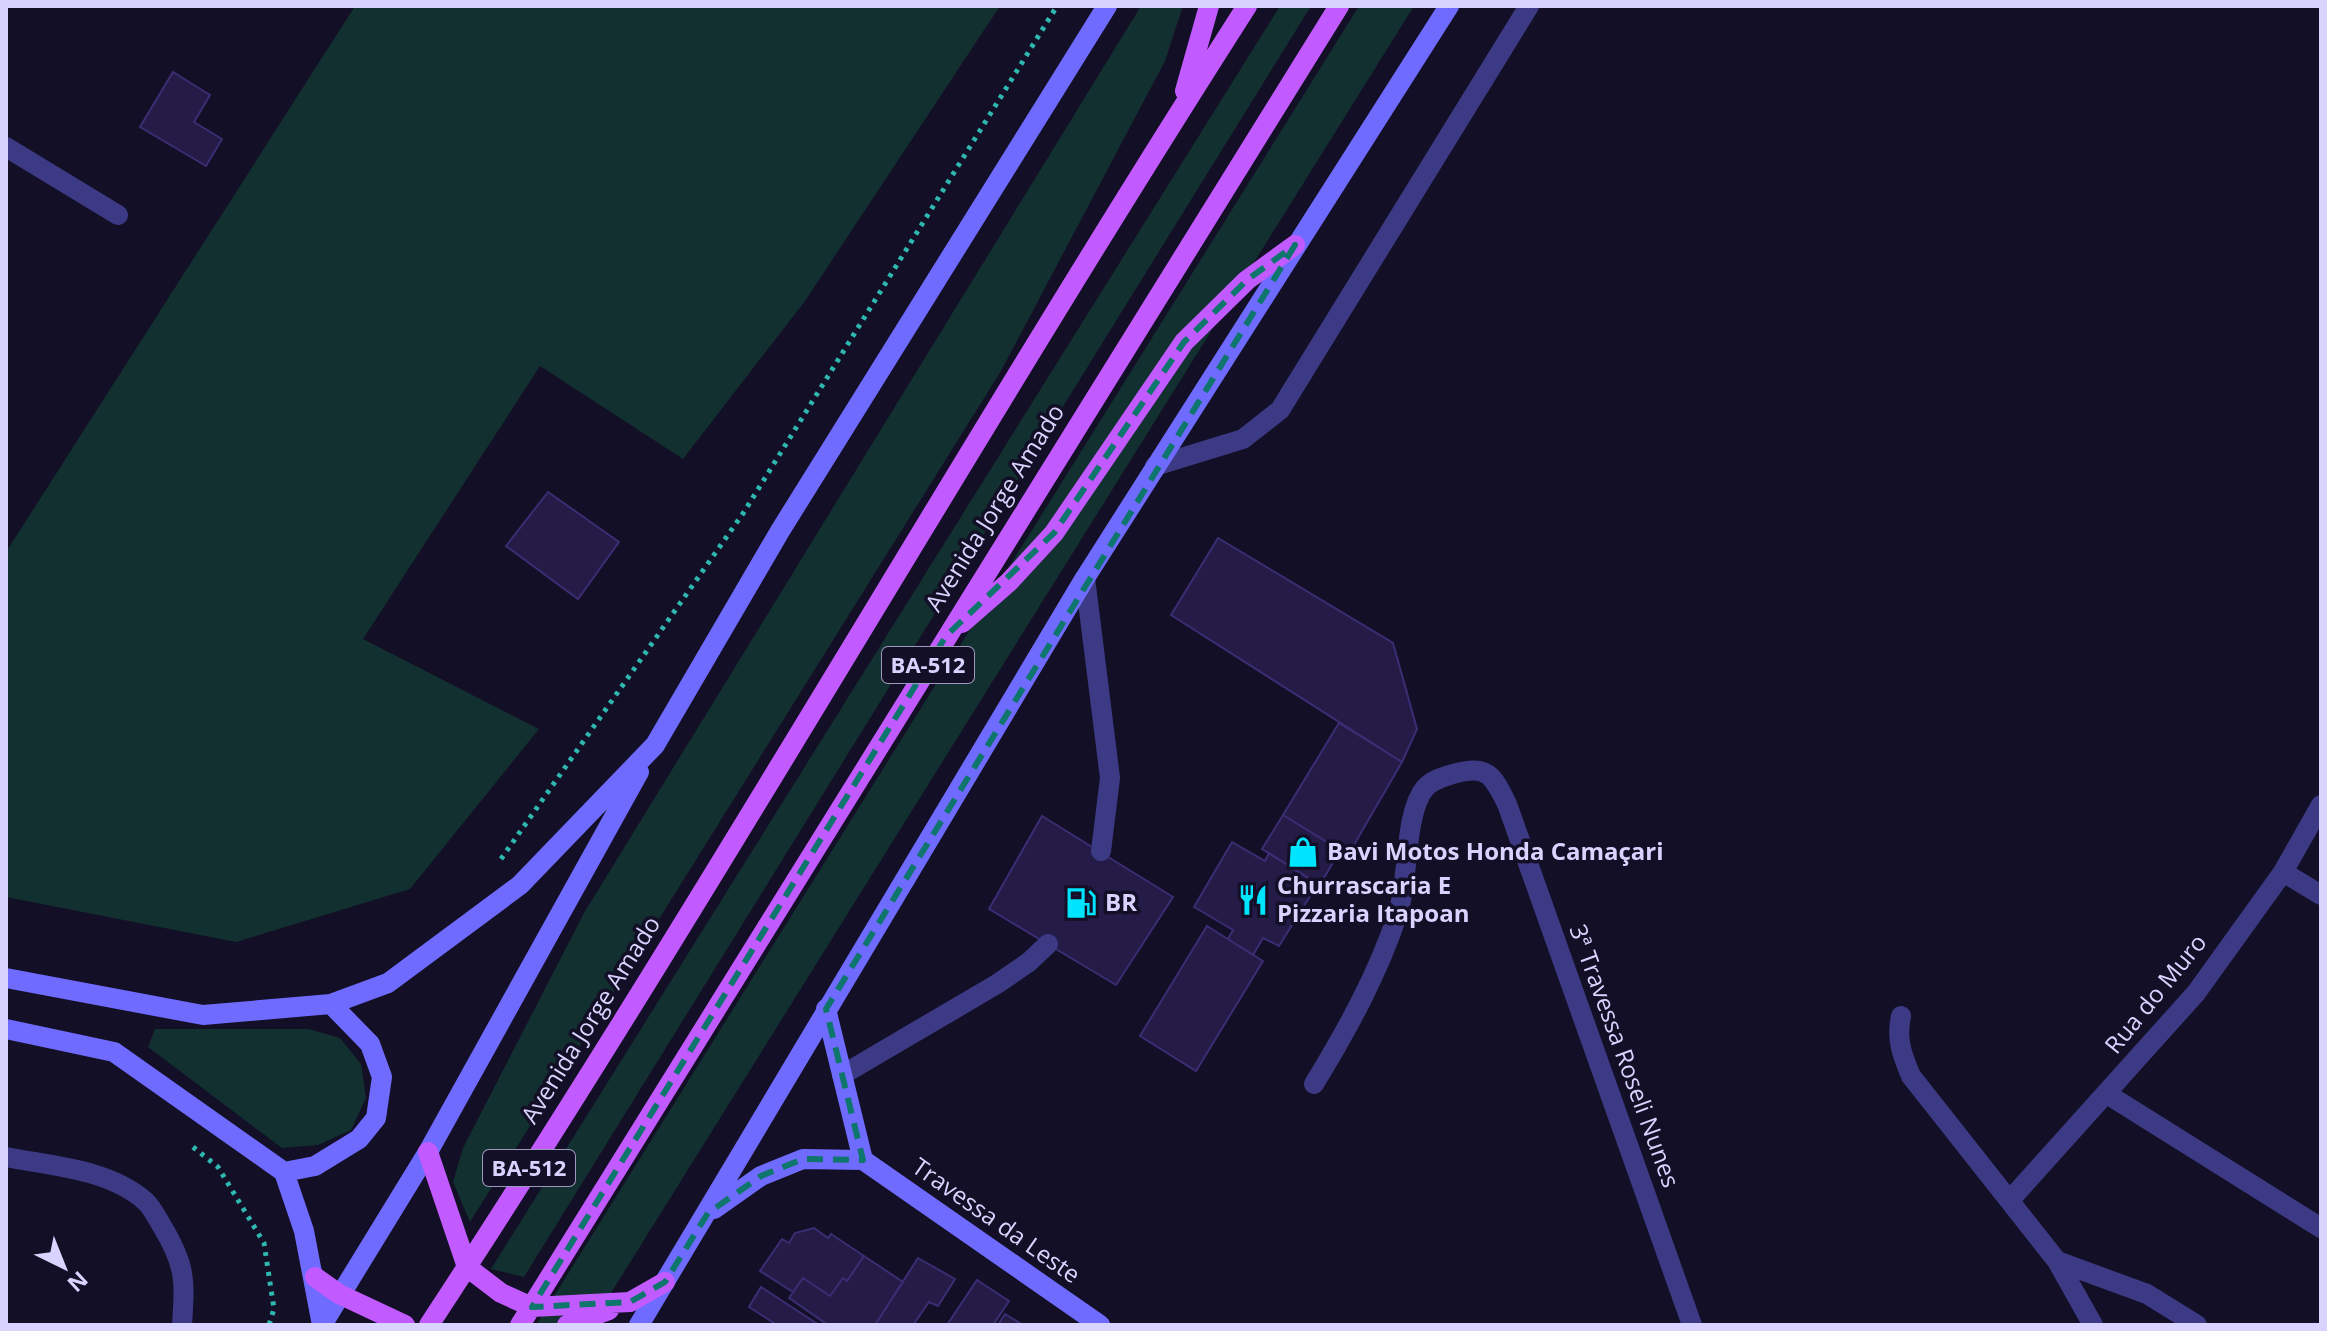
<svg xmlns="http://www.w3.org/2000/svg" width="2327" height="1331" viewBox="0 0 2327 1331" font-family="'Open Sans',sans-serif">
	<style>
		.green { fill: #12302f }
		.building { fill: #241b47; stroke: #3b2d73; stroke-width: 2 }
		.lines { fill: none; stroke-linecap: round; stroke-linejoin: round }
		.path { stroke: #2fb8b0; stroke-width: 5; stroke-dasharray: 4 6; stroke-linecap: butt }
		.lane { stroke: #3d3a85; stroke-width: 20 }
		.street { stroke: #3d3a85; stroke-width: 20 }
		.secondary { stroke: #6f6bff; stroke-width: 20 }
		.primary { stroke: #c25bff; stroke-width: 20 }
		.marked { fill: none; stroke: #0f766e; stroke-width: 6; stroke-dasharray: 16 10; stroke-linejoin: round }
		.labels { text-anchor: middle; stroke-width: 7; stroke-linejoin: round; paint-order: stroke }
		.shield { fill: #130f26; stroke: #9e99be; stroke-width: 2 }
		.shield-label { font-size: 22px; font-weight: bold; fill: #d9d4ff }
		.street-label { font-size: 24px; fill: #d9d4ff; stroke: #130f26 }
		.poi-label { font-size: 24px; font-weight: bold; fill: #d9d4ff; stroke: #130f26; text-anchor: start }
	</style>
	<rect width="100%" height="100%" fill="#130f26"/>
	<!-- green -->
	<path class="green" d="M 355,6 L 1000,6 L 805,301 L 683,459 L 540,366 L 363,639 L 539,729 L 410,889 L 236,942 L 6,897 L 6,552 Z
		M 1141,6 L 1183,6 L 1165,61 L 1001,371 L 470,1222 L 453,1182 L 463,1148 L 584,913 Z
		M 1280,6 L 1311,6 L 524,1277 L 491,1269 Z
		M 1359,6 L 1414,6 L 591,1325 L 536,1325 Z
		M 155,1029 L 309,1029 L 340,1038 L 361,1064 L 366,1098 L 351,1130 L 318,1145 L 282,1148 L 148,1047 Z"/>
	<!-- building -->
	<path class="building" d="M 173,72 L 210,95 L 194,122 L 222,139 L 206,166 L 140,127 Z
		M 548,492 L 619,542 L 578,599 L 506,546 Z
		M 1218,538 L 1393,643 L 1417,729 L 1402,762 L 1171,615 Z
		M 1339,723 L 1402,762 L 1348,855 L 1283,815 Z
		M 1283,815 L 1340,850 L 1320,885 L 1262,849 Z
		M 1042,816 L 1173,897 L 1116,985 L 989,909 Z
		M 1232,842 L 1265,861 L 1269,853 L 1308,878 L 1302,887 L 1312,893 L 1279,946 L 1263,938 L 1253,955 L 1228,939 L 1233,930 L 1194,907 Z
		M 1207,926 L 1263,961 L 1196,1071 L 1140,1036 Z
		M 814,1228 L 828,1238 L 831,1234 L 864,1256 L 847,1281 L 843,1278 L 830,1296 L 803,1278 L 793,1292 L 760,1271 L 782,1239 L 789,1243 L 795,1233 Z
		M 864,1256 L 903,1282 L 875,1325 L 828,1325 L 789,1298 L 803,1278 L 830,1296 L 843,1278 L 847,1281 Z
		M 918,1258 L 955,1279 L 938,1306 L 929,1302 L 913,1325 L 875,1325 Z
		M 977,1280 L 1009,1301 L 993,1325 L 947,1325 Z
		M 761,1287 L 819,1325 L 777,1325 L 749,1307 Z
		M 1005,1314 L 1023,1325 L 998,1325 Z"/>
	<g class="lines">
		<!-- path -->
		<path class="path" d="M 501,859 L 744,512 L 1057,6
			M 193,1147 L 218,1167 L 264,1243 L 274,1309 L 269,1325"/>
		<!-- lane -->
		<path class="lane" d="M 1155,466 L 1243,439 L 1280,410 L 1529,6
			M 1085,578 L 1110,778 L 1101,851
			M 842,1075 L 997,984 L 1029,962 L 1048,944
			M 6,1157 C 51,1166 109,1169 145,1201 C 152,1207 157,1218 162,1226 C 186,1266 185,1280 182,1325"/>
		<!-- street -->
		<path class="street" d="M 6,147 L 118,215
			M 2283,872 L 2321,895
			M 1901,1016 C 1896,1039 1902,1055 1911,1076 L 2057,1261 L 2093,1325
			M 1314,1084 C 1347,1030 1378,974 1398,913 C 1409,880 1404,813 1425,788 C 1432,780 1443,777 1453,774 C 1487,764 1493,775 1507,804 L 1692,1325
			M 2107,1094 L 2321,1228
			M 2010,1200 L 2196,993 L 2283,872 L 2321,805
			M 2057,1261 L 2147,1294 L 2197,1325"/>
		<!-- secondary -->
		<path class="secondary" d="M 6,978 L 203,1015 L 331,1004 L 388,983 L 520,885 L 655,745 L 780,531 L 1107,6
			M 826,1009 L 863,1160
			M 6,1029 L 114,1052 L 284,1172
			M 284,1172 L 315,1166 L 359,1139 L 376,1118 L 382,1077 L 370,1044 L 331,1004
			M 284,1172 L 304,1231 L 322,1325
			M 714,1209 L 761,1176 L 803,1159 L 863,1160 L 1100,1325
			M 322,1325 L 428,1152 L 639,772
			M 639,1325 L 1085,578 L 1449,6"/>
		<!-- primary -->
		<path class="primary" d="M 1185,91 L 1209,6
			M 962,623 L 1009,582 L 1054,533 L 1184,342 L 1247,280 L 1295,245
			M 428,1152 L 467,1267 L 501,1293 L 532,1307 L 630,1302 L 665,1282
			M 315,1277 L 339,1294 L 405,1325
			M 429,1325 C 713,892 968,442 1247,6
			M 520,1325 L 1339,6
			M 567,1325 L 609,1310"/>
	</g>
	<!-- marked area -->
	<path class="marked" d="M 1295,245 L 826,1009 L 863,1160 L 803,1159 L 761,1176 L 708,1213 L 665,1282 L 630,1302 L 532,1307 L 946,636 L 1054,533 L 1184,342 L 1247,280 Z"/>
	<!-- icons -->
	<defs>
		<symbol id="shop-bare" viewBox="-9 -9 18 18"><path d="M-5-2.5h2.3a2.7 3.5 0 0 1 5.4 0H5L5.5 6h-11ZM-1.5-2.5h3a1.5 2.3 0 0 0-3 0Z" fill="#00e5ff" stroke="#130f26" stroke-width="2.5" paint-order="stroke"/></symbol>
		<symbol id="restaurant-bare" viewBox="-9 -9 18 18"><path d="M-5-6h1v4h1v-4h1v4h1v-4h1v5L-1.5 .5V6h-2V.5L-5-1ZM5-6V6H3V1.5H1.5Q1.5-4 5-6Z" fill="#00e5ff" stroke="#130f26" stroke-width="2.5" paint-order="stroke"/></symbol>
		<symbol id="fuel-bare" viewBox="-9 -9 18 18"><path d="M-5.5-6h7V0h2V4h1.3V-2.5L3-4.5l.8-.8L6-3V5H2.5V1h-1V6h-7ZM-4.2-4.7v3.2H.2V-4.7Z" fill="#00e5ff" stroke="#130f26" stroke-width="2.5" paint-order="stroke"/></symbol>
	</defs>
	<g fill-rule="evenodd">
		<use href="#shop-bare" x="1281" y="830" width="44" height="44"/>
		<use href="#restaurant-bare" x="1231" y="878" width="44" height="44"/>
		<use href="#fuel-bare" x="1059" y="881" width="44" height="44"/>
	</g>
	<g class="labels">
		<!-- shield labels -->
		<g class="shield">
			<rect x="882" y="647" width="92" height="36" rx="6"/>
			<rect x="483" y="1150" width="92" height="36" rx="6"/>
		</g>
		<g class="shield-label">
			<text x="928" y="673">BA-512</text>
			<text x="529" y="1176">BA-512</text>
		</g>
		<!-- street labels -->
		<g class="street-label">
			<text transform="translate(995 508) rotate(-58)" y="8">Avenida Jorge Amado</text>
			<text transform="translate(2156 994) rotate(-51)" y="8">Rua do Muro</text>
			<text transform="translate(591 1020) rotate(-58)" y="8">Avenida Jorge Amado</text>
			<text transform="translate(1624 1056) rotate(70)" y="8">3ª Travessa Roseli Nunes</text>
			<text transform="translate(996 1221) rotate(35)" y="8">Travessa da Leste</text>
		</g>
		<!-- poi labels -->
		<g class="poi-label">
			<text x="1327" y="860">Bavi Motos Honda Camaçari</text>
			<text x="1277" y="894">Churrascaria E<tspan x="1277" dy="28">Pizzaria Itapoan</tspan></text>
			<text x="1105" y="911">BR</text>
		</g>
	</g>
	<!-- border -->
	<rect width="2327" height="1331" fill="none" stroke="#d9d4ff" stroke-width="16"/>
	<!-- north arrow -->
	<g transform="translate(64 1267) rotate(137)" stroke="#130f26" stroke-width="6" paint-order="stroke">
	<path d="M0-6L14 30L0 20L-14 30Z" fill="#d9d4ff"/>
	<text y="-12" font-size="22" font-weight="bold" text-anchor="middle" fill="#d9d4ff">N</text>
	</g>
</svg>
